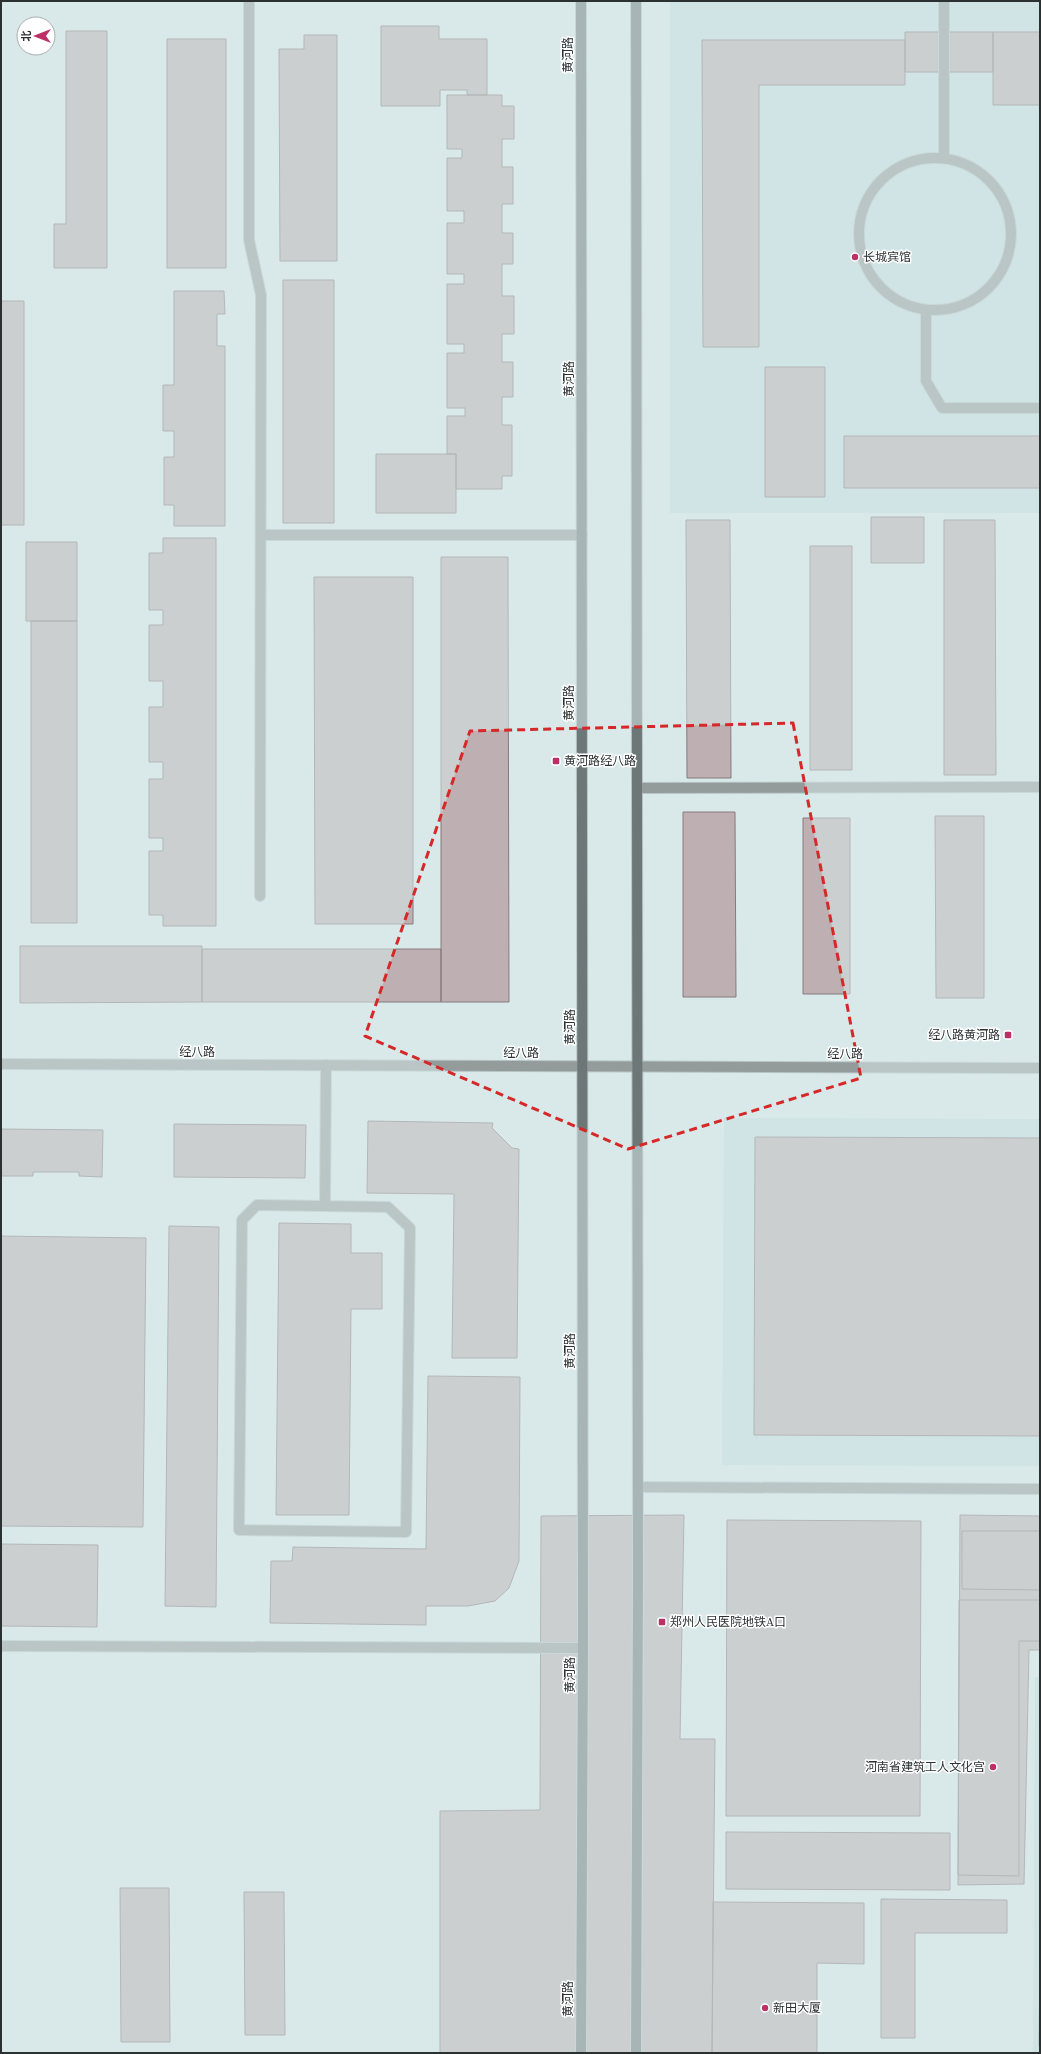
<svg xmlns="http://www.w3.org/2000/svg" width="1041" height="2054" viewBox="0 0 1041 2054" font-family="'Source Serif 4','Noto Sans SC',serif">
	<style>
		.built { fill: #c5dee0 }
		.building { fill: #bdafb2; stroke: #877a7d }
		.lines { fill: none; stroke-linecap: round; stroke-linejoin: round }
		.service-casing { stroke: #b6c4c5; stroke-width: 12 }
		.minor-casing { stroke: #b6c4c5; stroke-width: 12 }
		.tertiary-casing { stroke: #b6c4c5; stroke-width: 12 }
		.secondary-casing { stroke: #b6c4c5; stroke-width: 12 }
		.service { stroke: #949b9b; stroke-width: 10 }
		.minor { stroke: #949b9b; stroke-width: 10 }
		.tertiary { stroke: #949b9b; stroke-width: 10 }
		.secondary { stroke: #6e7778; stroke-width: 10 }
		.marked { fill: none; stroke: #d62828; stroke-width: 3; stroke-dasharray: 8 5; stroke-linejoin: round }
		.poi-dot { fill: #bc3067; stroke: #fff; stroke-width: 1.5 }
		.labels { text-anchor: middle; stroke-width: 3; stroke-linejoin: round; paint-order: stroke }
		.street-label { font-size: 12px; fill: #2b3131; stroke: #fff }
		.poi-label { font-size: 12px; fill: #2b3131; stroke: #fff; text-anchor: start }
	</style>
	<rect width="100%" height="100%" fill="#d9e9ea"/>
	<!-- built -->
	<path class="built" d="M 670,1 L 1040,1 L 1040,513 L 670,513 Z
		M 724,1118 L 1040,1119 L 1040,1466 L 722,1465 Z
		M 1035,1677 L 1040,1677 L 1040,2053 L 1033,2053 Z"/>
	<!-- building -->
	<path class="building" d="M 381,26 L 439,26 L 439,39 L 487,39 L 487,95 L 467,95 L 467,90 L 440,90 L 440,106 L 381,106 Z
		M 66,31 L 107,31 L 107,268 L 54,268 L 54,224 L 66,224 Z
		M 905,32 L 993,32 L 993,72 L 905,72 Z
		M 993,32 L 1040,32 L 1040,105 L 993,105 Z
		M 304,35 L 337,35 L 337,261 L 280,261 L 279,49 L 304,49 Z
		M 167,39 L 226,39 L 226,268 L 167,268 Z
		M 702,40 L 905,40 L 905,85 L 759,85 L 759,347 L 703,347 Z
		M 447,95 L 502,95 L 502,106 L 514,106 L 514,139 L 502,139 L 502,167 L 513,167 L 513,204 L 502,204 L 502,233 L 513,233 L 513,264 L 502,264 L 502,296 L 514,296 L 514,334 L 502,334 L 502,362 L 513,362 L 513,397 L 502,397 L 502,425 L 512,425 L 512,476 L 502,476 L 502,489 L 456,489 L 456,454 L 447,454 L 447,416 L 465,416 L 465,408 L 447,408 L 447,353 L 464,353 L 464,344 L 447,344 L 447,284 L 464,284 L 464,274 L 447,274 L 447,223 L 464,223 L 464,211 L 447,211 L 447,158 L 462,158 L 462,149 L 447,149 Z
		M 283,280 L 334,280 L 334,523 L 283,523 Z
		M 174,291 L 224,291 L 225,314 L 217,314 L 217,346 L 225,346 L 225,526 L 174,526 L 174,505 L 164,505 L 164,457 L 174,457 L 174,431 L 163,431 L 163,385 L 174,385 Z
		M 1,301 L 24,301 L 24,525 L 1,525 Z
		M 765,367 L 825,367 L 825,497 L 765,497 Z
		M 844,436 L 1040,436 L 1040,488 L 844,488 Z
		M 376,454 L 456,454 L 456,513 L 376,513 Z
		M 871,517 L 924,517 L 924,563 L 871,563 Z
		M 686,520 L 730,520 L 731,778 L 687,778 Z
		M 944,520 L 995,520 L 996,775 L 944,775 Z
		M 163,538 L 216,538 L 216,926 L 163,926 L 163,915 L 149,915 L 149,851 L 163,851 L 163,838 L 149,838 L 149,779 L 163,779 L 163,762 L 149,762 L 149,707 L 163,707 L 163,681 L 149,681 L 149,625 L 163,625 L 163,610 L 149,610 L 149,553 L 163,553 Z
		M 26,542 L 77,542 L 77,621 L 26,621 Z
		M 810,546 L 852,546 L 852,770 L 810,770 Z
		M 441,557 L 508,557 L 509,1002 L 441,1002 Z
		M 314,577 L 413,577 L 413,924 L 315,924 Z
		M 31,621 L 77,621 L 77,923 L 31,923 Z
		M 683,812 L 735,812 L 736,997 L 683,997 Z
		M 935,816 L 984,816 L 984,998 L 936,998 Z
		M 803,818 L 850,818 L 850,994 L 803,994 Z
		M 20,946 L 202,946 L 202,1002 L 20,1003 Z
		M 202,949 L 441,949 L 441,1002 L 202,1002 Z
		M 368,1121 L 493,1123 L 492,1128 L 512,1148 L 519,1149 L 517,1358 L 452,1358 L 454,1194 L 367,1193 Z
		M 174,1124 L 306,1125 L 305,1178 L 174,1177 Z
		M 1,1129 L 103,1130 L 102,1177 L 79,1176 L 79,1172 L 33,1172 L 33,1176 L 1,1176 Z
		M 755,1137 L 1040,1138 L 1040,1436 L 754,1435 Z
		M 279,1223 L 351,1224 L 351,1253 L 382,1253 L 382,1309 L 351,1309 L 349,1515 L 276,1515 Z
		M 169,1226 L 219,1227 L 216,1607 L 165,1606 Z
		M 1,1236 L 146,1238 L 143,1527 L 1,1526 Z
		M 428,1376 L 520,1377 L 519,1561 L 509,1588 L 495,1601 L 468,1606 L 426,1606 L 426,1625 L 270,1623 L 271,1561 L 292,1561 L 293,1547 L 426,1549 Z
		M 684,1515 L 680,1739 L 715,1739 L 712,2053 L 440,2053 L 440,1811 L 540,1810 L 541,1516 Z
		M 960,1515 L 1040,1516 L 1040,1650 L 1029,1650 L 1024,1884 L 958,1885 Z
		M 727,1520 L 921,1521 L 920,1816 L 726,1816 Z
		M 962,1531 L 1040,1531 L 1040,1590 L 962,1589 Z
		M 1,1544 L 98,1545 L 97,1627 L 1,1626 Z
		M 959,1600 L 1040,1600 L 1040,1641 L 1019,1641 L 1019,1876 L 958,1875 Z
		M 726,1832 L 950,1833 L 950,1890 L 726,1889 Z
		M 120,1888 L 169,1888 L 170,2042 L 121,2042 Z
		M 244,1892 L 284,1892 L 285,2035 L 245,2035 Z
		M 881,1899 L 1007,1900 L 1007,1933 L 915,1933 L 915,2038 L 881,2038 Z
		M 713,1902 L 864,1903 L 864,1964 L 817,1963 L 817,2053 L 712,2053 Z
		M 1040,1963 L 1040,2046 L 1039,2046 Z"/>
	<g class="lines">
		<defs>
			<path id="service" d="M 249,1 L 249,240 L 261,295 L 260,896
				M 944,158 L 944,1
				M859 234a76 76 0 1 1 152 0a76 76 0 1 1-152 0Z
				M 926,310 L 926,381 L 942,408 L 1040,408
				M 261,535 L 582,535
				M 637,788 L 1040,787
				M 257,1205 L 388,1207 L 410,1228 L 406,1532 L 239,1530 L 242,1220 Z
				M 325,1206 L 326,1065
				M 638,1487 L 1040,1489"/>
			<path id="minor" d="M 1,1646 L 583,1648"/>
			<path id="tertiary" d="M 1,1064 L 1040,1068"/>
			<path id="secondary" d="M 581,2053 L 583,1648 L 581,1
				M 636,2053 L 638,1579 L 636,1"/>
		</defs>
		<!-- service casing -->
		<use href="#service" class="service-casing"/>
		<!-- minor casing -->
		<use href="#minor" class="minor-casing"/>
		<!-- tertiary casing -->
		<use href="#tertiary" class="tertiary-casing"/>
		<!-- secondary casing -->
		<use href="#secondary" class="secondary-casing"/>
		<!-- service -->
		<use href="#service" class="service"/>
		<!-- minor -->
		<use href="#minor" class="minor"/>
		<!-- tertiary -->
		<use href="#tertiary" class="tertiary"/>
		<!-- secondary -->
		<use href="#secondary" class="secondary"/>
	</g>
	<!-- marked area -->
	<path d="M0 0H1041V2054H0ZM 793,723 L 861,1078 L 628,1149 L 365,1036 L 470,731 Z" fill="#d9e9ea" fill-opacity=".55" fill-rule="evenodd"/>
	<path class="marked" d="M 793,723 L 861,1078 L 628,1149 L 365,1036 L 470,731 Z"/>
	<!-- markers -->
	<g class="poi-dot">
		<circle cx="855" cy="257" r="4"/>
		<rect x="552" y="757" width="8" height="8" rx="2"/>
		<rect x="1004" y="1031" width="8" height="8" rx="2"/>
		<rect x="658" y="1618" width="8" height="8" rx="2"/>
		<circle cx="993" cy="1767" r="4"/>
		<circle cx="765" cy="2008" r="4"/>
	</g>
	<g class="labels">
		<!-- street labels -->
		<g class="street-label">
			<text transform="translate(568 55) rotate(-90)" y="4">黄河路</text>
			<text transform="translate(569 379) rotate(-90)" y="4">黄河路</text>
			<text transform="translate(569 703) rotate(-90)" y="4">黄河路</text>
			<text transform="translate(570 1027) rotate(-90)" y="4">黄河路</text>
			<text x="197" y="1056">经八路</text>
			<text x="521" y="1057">经八路</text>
			<text x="845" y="1058">经八路</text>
			<text transform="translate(570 1351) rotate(-90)" y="4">黄河路</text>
			<text transform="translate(570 1675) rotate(-90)" y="4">黄河路</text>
			<text transform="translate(568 1999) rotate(-90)" y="4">黄河路</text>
		</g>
		<!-- poi labels -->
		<g class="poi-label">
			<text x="863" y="261">长城宾馆</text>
			<text x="564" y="765">黄河路经八路</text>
			<text x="1000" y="1039" text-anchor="end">经八路黄河路</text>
			<text x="670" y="1626">郑州人民医院地铁A口</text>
			<text x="985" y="1771" text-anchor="end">河南省建筑工人文化宫</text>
			<text x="773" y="2012">新田大厦</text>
		</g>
	</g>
	<!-- border -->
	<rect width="1041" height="2054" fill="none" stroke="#2b3131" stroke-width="4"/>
	<!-- north arrow -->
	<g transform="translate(36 36) rotate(270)"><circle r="19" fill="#ffffff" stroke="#aaadad"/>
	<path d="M0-3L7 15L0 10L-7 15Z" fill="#bc3067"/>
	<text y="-6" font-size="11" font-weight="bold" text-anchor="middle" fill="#2b3131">北</text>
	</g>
</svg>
